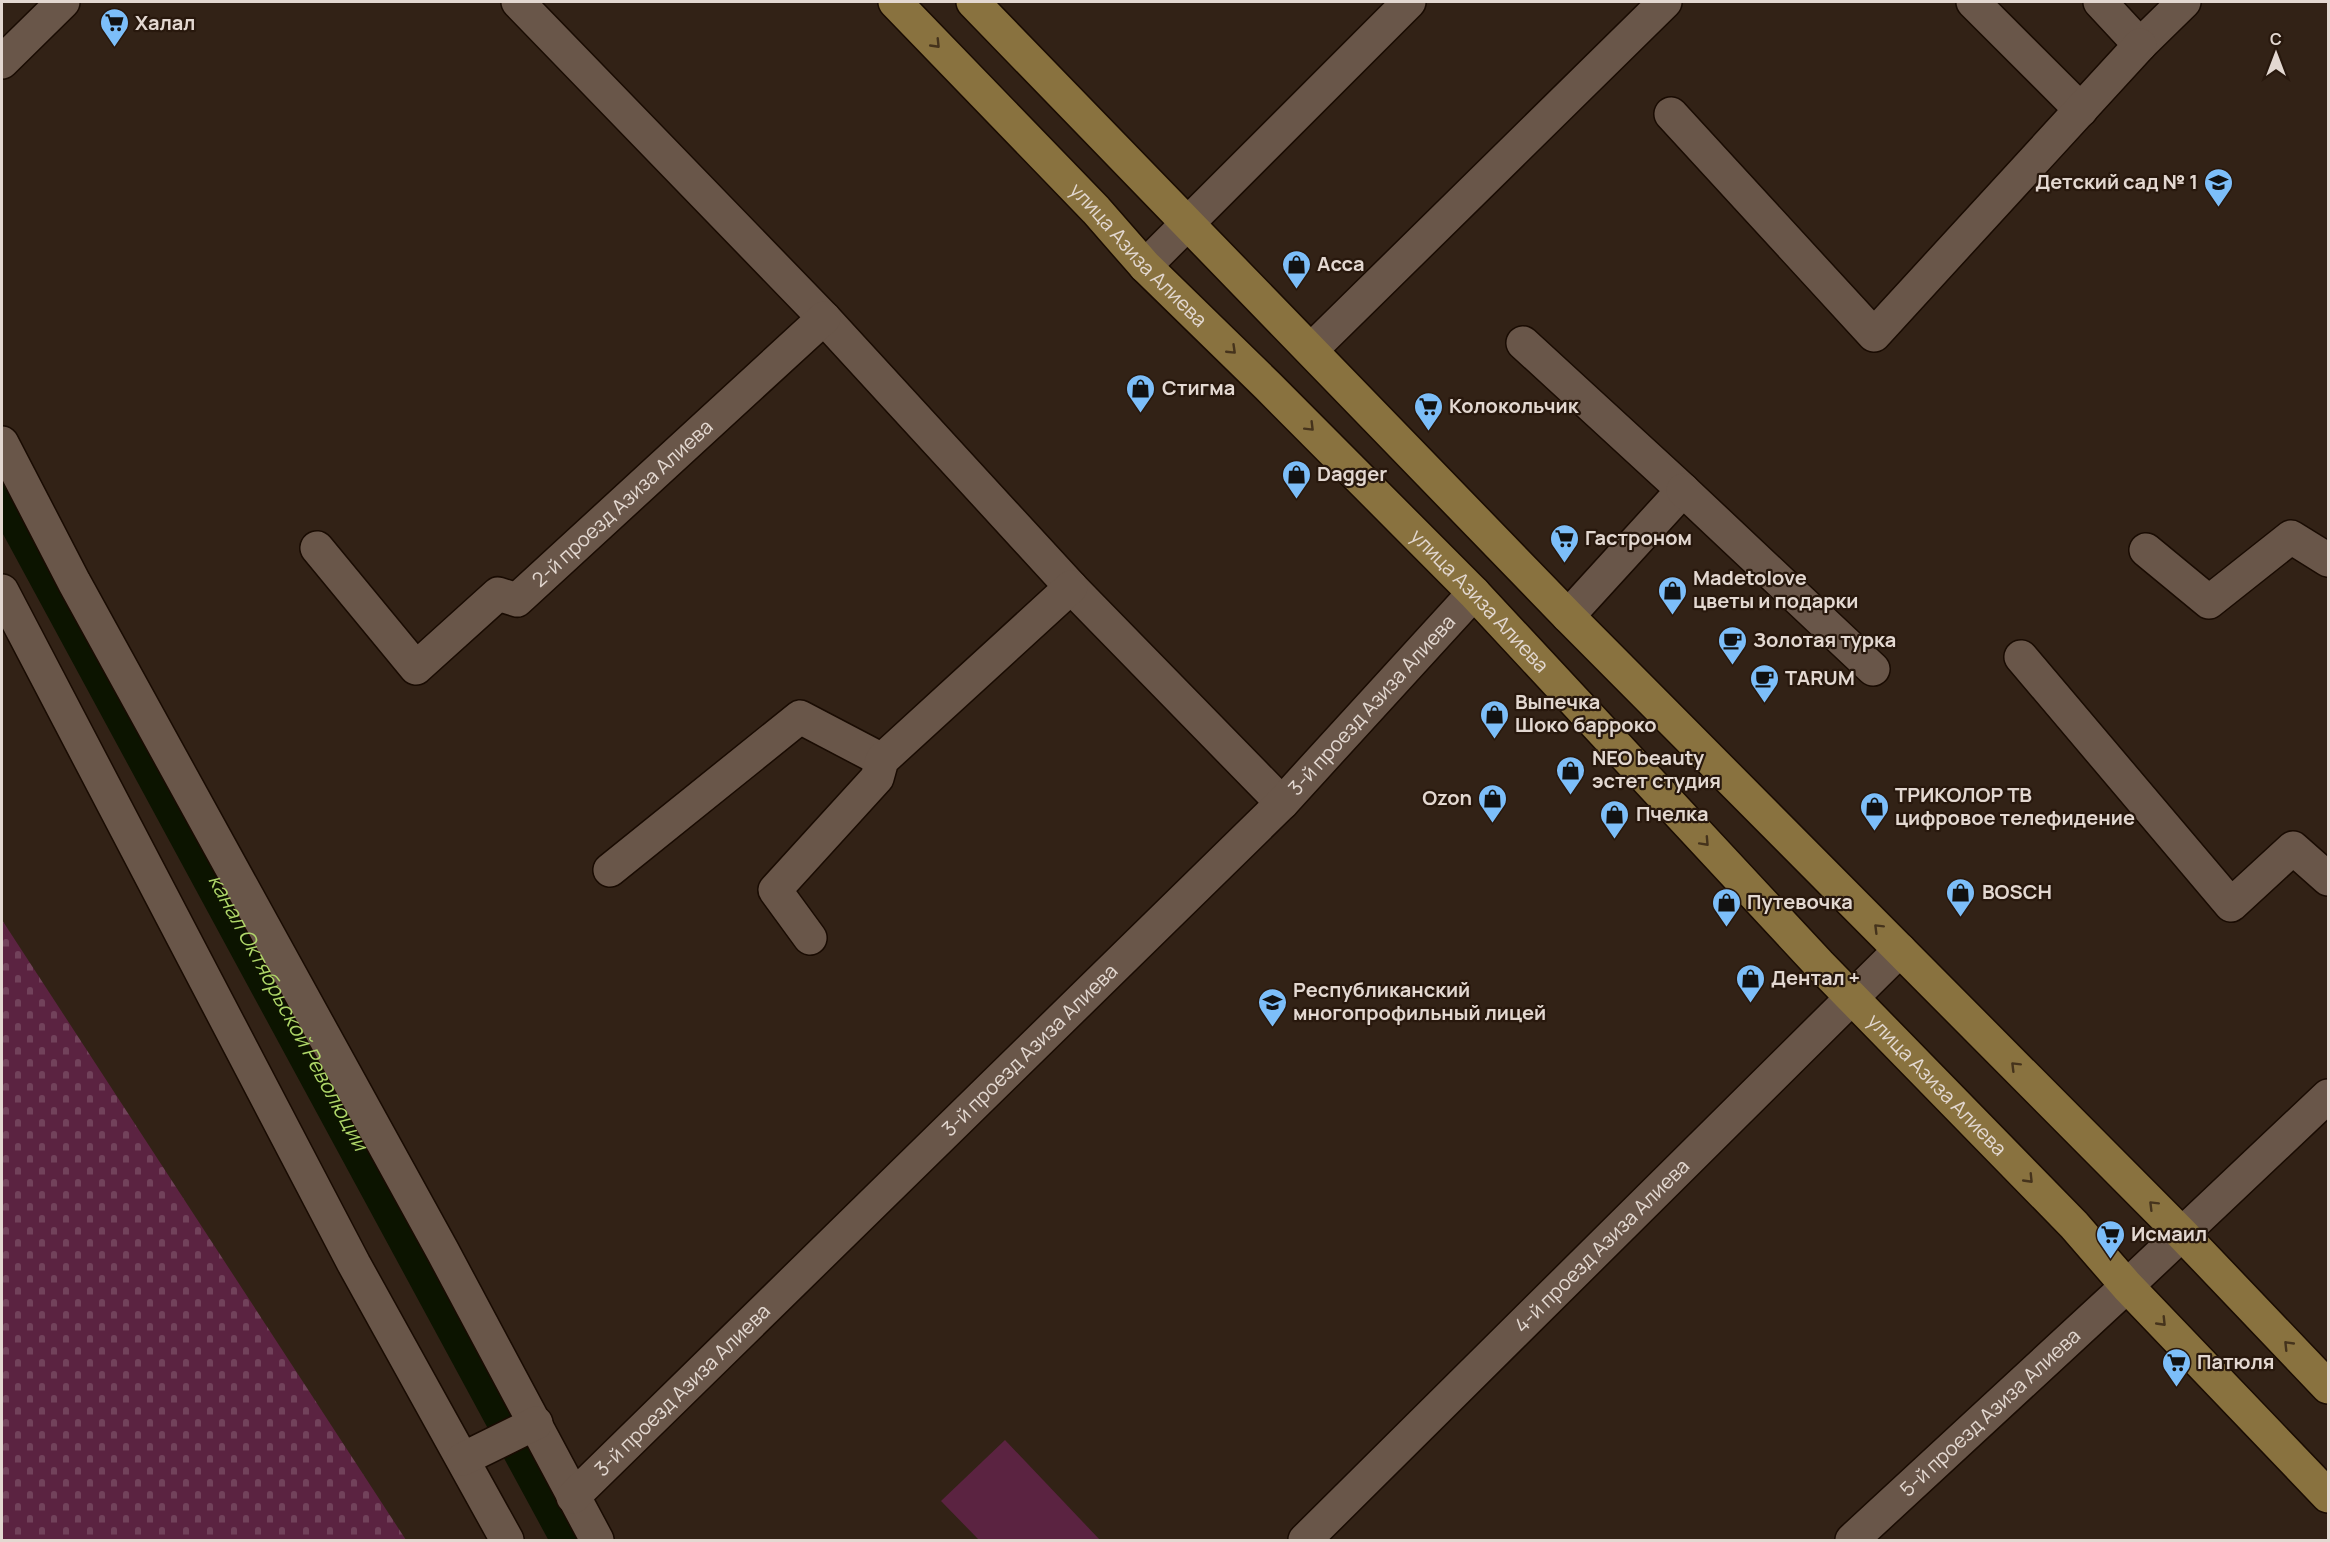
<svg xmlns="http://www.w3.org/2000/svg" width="2330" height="1542" viewBox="0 0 2330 1542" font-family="Manrope,sans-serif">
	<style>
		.cemetery { fill: url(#cemetery-stones) }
		.garden { fill: #5b2341 }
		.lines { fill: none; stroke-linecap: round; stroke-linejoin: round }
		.canal { stroke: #0c1400; stroke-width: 45 }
		.minor-casing { stroke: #190b02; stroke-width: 36 }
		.major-casing { stroke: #190b02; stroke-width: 36 }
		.minor { stroke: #695649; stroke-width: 33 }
		.major { stroke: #89723f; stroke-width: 33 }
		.oneway { stroke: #45331c }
		.labels { text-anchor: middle; stroke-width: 4.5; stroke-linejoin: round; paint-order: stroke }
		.poi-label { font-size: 20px; font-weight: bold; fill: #e3d8d1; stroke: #28180d; text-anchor: start }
		.street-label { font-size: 20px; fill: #e3d8d1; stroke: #28180d }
		.water-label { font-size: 21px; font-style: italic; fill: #afd668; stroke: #28180d }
	</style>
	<defs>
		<pattern id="cemetery-stones" width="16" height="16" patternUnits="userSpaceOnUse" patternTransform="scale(1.5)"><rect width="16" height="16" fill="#5b2341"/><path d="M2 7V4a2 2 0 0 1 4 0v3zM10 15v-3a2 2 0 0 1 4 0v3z" fill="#72425b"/></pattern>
	</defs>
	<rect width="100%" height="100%" fill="#322216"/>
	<!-- cemetery -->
	<path class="cemetery" d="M 2,920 L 406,1540 L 2,1540 Z"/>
	<!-- garden -->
	<path class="garden" d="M 1005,1440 L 1100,1540 L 979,1540 L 941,1501 Z"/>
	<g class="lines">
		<!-- canal -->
		<path class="canal" id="s1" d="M 2,485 L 574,1540"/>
		<defs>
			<g id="minor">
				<path d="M 518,2 L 824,318 L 1071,587 L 1282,803"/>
				<path d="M 1973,2 L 2081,110"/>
				<path d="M 2100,2 L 2140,45 L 2184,2"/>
				<path d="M 2,62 L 63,2"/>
				<path d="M 1671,114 L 1874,335 L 2140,45"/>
				<path d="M 1145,266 L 1409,2"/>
				<path d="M 1523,343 L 1683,490 L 1568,616"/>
				<path d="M 1311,350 L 1665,2"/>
				<path d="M 2,443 L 74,582 L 442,1250 L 597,1540"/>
				<path d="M 1683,490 L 1873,669"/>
				<path id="s2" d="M 317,548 L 416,668 L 498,594 L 517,600 L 824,318"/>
				<path d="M 2146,550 L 2209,602 L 2291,537 L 2328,560"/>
				<path d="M 2,591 L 354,1264 L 507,1540"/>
				<path d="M 2021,657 L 2231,905 L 2293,848 L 2328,879"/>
				<path d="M 610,870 L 800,717 L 882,760"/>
				<path d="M 810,938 L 775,890 L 877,778 L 882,760 L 1071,587"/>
				<path d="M 463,1459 L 536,1423"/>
				<path id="s3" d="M 573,1497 L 1282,803 L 1474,593"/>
				<path id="s4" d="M 1305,1540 L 1900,950"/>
				<path id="s5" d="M 1852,1540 L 2127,1286 L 2328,1096"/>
			</g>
			<g id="major">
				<path id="s6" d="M 895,2 L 1096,210 L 1145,266 L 1268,386 L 1474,593 L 1819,964 L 2074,1225 L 2127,1286 L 2328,1496"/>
				<path d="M 973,2 L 1568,616 L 2182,1234 L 2328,1387"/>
			</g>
		</defs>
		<!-- minor casing -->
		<use href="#minor" class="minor-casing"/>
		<!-- major casing -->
		<use href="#major" class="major-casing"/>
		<!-- minor -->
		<use href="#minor" class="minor"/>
		<!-- major -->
		<use href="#major" class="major"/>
	</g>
	<!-- one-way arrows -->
	<defs><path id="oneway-chevron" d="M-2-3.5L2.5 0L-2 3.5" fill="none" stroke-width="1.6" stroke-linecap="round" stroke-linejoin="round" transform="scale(1.5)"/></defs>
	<g class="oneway">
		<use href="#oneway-chevron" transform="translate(936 44) rotate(46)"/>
		<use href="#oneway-chevron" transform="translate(1232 350) rotate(44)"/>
		<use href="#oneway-chevron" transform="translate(1310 427) rotate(45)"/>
		<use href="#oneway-chevron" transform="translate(1705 842) rotate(47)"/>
		<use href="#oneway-chevron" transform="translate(1878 928) rotate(-135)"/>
		<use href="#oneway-chevron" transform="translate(2015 1066) rotate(-135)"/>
		<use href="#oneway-chevron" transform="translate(2029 1179) rotate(46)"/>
		<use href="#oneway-chevron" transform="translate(2153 1205) rotate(-135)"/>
		<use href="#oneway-chevron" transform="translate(2162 1322) rotate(46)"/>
		<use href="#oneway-chevron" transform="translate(2288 1345) rotate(-134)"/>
	</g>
	<!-- icons -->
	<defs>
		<symbol id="supermarket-pin" viewBox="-11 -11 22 30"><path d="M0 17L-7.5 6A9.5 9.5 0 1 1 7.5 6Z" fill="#7cbef9" stroke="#28180d"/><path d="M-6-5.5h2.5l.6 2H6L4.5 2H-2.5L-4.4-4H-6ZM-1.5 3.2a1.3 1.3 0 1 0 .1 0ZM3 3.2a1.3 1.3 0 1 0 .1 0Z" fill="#111"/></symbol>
		<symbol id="school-pin" viewBox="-11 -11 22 30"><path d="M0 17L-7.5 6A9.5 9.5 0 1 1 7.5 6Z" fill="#7cbef9" stroke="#28180d"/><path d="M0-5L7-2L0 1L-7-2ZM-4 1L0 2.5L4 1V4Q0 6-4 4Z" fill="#111"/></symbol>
		<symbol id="shop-pin" viewBox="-11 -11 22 30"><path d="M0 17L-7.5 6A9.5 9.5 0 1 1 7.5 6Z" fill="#7cbef9" stroke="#28180d"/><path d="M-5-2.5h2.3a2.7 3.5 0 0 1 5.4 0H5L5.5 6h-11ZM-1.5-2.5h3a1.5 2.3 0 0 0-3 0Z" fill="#111"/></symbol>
		<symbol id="cafe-pin" viewBox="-11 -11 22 30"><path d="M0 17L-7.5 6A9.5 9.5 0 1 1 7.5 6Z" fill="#7cbef9" stroke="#28180d"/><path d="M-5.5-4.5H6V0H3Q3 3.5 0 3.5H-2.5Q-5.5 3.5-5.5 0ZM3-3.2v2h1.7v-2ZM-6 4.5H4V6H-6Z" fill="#111"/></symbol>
		<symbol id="university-pin" viewBox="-11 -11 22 30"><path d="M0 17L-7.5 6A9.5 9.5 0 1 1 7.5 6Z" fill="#7cbef9" stroke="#28180d"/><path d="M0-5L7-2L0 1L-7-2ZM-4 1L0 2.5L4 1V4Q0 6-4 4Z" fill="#111"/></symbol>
	</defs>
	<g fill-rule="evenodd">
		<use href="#supermarket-pin" x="98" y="6" width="33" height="45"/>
		<use href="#school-pin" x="2202" y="166" width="33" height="45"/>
		<use href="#shop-pin" x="1280" y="248" width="33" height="45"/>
		<use href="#shop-pin" x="1124" y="372" width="33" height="45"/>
		<use href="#supermarket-pin" x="1412" y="390" width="33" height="45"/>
		<use href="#shop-pin" x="1280" y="458" width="33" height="45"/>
		<use href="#supermarket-pin" x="1548" y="522" width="33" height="45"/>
		<use href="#shop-pin" x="1656" y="574" width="33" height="45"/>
		<use href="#cafe-pin" x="1716" y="624" width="33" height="45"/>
		<use href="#cafe-pin" x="1748" y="662" width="33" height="45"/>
		<use href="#shop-pin" x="1478" y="698" width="33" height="45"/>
		<use href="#shop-pin" x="1554" y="754" width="33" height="45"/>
		<use href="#shop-pin" x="1476" y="782" width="33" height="45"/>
		<use href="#shop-pin" x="1858" y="790" width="33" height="45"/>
		<use href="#shop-pin" x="1598" y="798" width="33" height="45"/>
		<use href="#shop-pin" x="1944" y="876" width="33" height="45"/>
		<use href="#shop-pin" x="1710" y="886" width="33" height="45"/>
		<use href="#shop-pin" x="1734" y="962" width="33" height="45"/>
		<use href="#university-pin" x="1256" y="986" width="33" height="45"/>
		<use href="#supermarket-pin" x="2094" y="1218" width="33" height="45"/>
		<use href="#supermarket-pin" x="2160" y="1346" width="33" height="45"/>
	</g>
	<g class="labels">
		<!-- poi labels -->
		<g class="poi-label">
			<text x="135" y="30">Халал</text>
			<text x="2198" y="189" text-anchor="end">Детский сад № 1</text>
			<text x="1317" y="271">Асса</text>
			<text x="1162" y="395">Стигма</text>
			<text x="1449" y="413">Колокольчик</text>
			<text x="1317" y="481">Dagger</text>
			<text x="1585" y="545">Гастроном</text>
			<text x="1693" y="585">Madetolove<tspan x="1693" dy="23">цветы и подарки</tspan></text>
			<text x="1753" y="647">Золотая турка</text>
			<text x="1785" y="685">TARUM</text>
			<text x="1515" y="709">Выпечка<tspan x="1515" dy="23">Шоко барроко</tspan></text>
			<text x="1592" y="765">NEO beauty<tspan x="1592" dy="23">эстет студия</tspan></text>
			<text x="1895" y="802">ТРИКОЛОР ТВ<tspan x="1895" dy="23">цифровое телефидение</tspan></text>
			<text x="1472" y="805" text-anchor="end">Ozon</text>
			<text x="1636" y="821">Пчелка</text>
			<text x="1982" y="899">BOSCH</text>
			<text x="1747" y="909">Путевочка</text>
			<text x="1771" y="985">Дентал +</text>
			<text x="1293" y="997">Республиканский<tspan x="1293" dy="23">многопрофильный лицей</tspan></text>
			<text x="2131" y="1241">Исмаил</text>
			<text x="2197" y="1369">Патюля</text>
		</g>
		<!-- street labels -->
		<g class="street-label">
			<text dy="7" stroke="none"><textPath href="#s6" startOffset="351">улица Азиза Алиева</textPath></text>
			<text dy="7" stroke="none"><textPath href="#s2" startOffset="429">2-й проезд Азиза Алиева</textPath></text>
			<text dy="7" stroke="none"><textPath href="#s6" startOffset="837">улица Азиза Алиева</textPath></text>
			<text dy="7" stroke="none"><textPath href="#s3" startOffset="1125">3-й проезд Азиза Алиева</textPath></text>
			<text dy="7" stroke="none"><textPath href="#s3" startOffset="639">3-й проезд Азиза Алиева</textPath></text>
			<text dy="7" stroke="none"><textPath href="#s6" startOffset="1503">улица Азиза Алиева</textPath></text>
			<text dy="7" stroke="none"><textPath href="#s4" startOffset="418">4-й проезд Азиза Алиева</textPath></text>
			<text dy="7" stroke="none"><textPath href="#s3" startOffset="153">3-й проезд Азиза Алиева</textPath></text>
			<text dy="7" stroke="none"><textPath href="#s5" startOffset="188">5-й проезд Азиза Алиева</textPath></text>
		</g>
		<!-- water labels -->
		<g class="water-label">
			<text dy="7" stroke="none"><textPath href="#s1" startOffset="600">канал Октябрьской Революции</textPath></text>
		</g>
	</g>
	<!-- border -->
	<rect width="2330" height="1542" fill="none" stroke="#e3d8d1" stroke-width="6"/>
	<!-- north arrow -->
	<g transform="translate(2276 54)" stroke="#28180d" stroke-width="4.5" paint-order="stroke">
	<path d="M0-4.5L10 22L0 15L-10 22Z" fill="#e3d8d1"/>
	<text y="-9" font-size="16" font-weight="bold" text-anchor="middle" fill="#e3d8d1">С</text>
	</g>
</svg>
